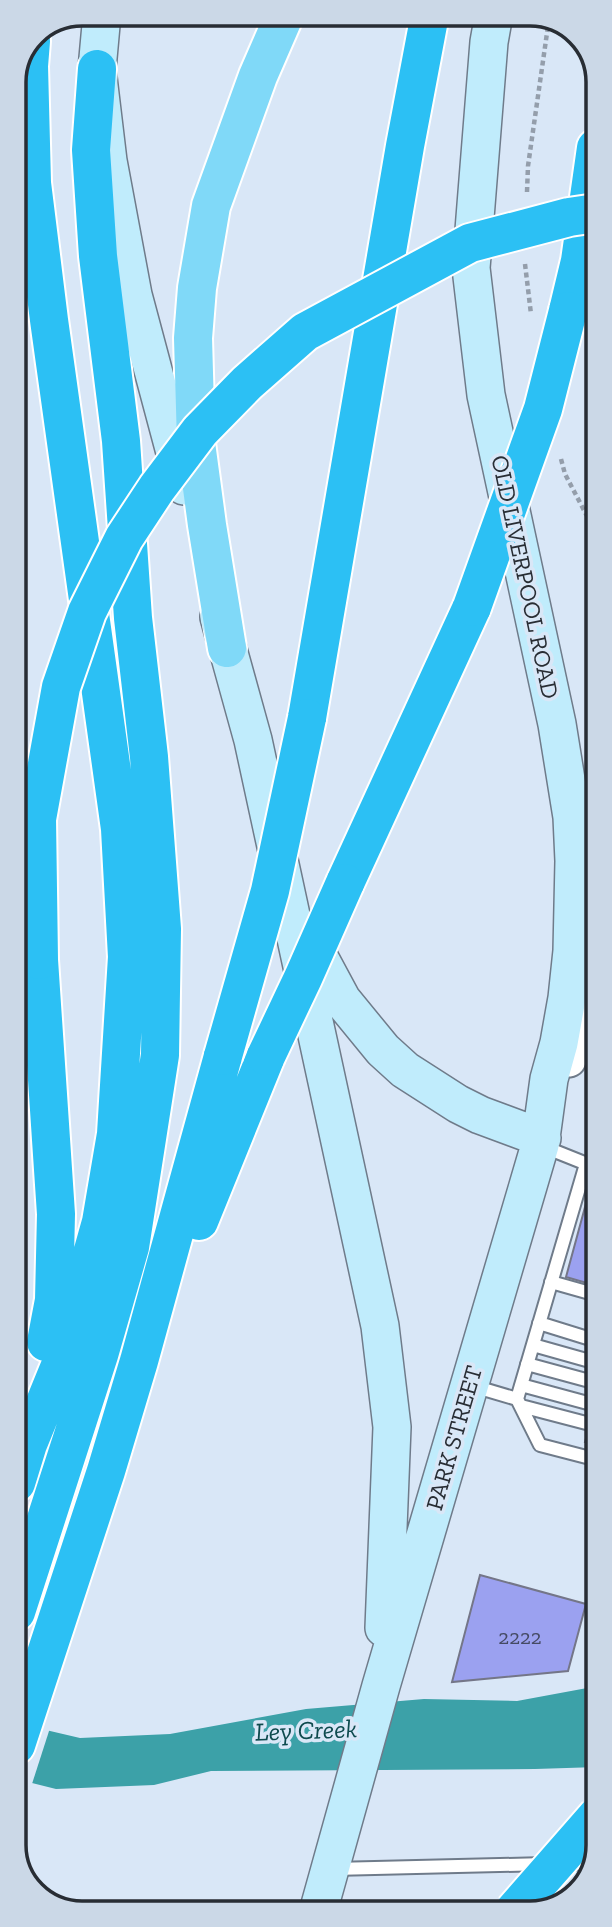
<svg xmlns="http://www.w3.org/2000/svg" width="612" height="1927" viewBox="0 0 612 1927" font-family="'Zilla Slab',serif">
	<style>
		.water { fill: #3ca1a8 }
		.pier { fill: #d9e7f7 }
		.building { fill: #9ba1f0; stroke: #747688; stroke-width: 2 }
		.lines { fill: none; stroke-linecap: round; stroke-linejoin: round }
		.service-casing { stroke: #6f7b8a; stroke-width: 16 }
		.tertiary-casing { stroke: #6f7b8a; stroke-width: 37 }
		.secondary-casing { stroke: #6f7b8a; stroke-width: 40 }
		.primary-casing { stroke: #fff; stroke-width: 42 }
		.motorway-casing { stroke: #fff; stroke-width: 42 }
		.path { stroke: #949eab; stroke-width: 4.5; stroke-dasharray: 5 3.5; stroke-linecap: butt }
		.service { stroke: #fff; stroke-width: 12 }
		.tertiary { stroke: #fff; stroke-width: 33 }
		.secondary { stroke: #c0ecfc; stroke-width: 37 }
		.primary { stroke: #80d9f8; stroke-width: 38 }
		.motorway { stroke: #2cc0f4; stroke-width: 38 }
		.motorway-bridge-casing { stroke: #fff; stroke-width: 42; stroke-linecap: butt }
		.motorway-bridge { stroke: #2cc0f4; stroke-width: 38 }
		.labels { text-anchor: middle; stroke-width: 7; stroke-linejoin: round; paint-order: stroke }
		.number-label { font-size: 21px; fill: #454a63 }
		.street-label { font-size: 24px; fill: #282d34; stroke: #d9e7f7 }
		.water-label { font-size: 26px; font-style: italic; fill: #0e4a4e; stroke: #d9e7f7 }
		.rim { fill: none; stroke: #282d34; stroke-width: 3.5 }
	</style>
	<rect width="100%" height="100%" fill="#d9e7f7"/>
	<!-- water -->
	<path class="water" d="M 598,1686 L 598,1767 L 535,1769 L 211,1771 L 154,1785 L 56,1789 L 16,1779 L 16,1723 L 80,1738 L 170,1734 L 306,1709 L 424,1699 L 517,1701 Z"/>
	<!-- pier -->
	<path class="pier" d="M 16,1720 L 50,1728 L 31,1787 L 16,1783 Z"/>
	<!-- building -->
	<path class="building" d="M 588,1196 L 597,1199 L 597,1286 L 566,1277 Z
		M 597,1397 L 597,1445 L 585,1442 Z
		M 480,1575 L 586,1604 L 568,1671 L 452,1682 Z"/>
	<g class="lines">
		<defs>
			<path id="service" d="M 542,1146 L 597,1168
				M 551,1282 L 597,1295
				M 539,1323 L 597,1341
				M 533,1345 L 597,1363
				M 527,1364 L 597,1383
				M 521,1385 L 595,1405
				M 473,1386 L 517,1399 L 586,1164
				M 517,1399 L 540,1445 L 598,1460
				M 521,1406 L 590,1424
				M 564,1864 L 592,1863
				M 333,1869 L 546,1864"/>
			<path id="tertiary" d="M 569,1060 L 597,967"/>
			<path id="secondary" d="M 102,14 L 97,69 L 108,161 L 133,295 L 184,486
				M 219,617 L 253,740 L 380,1326 L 392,1427 L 384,1628
				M 306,933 L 342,1000 L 383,1050 L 405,1070 L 458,1104 L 480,1115 L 542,1138
				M 318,1912 L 381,1686 L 540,1145 L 549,1079 L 559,1043 L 567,998 L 572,951 L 574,861 L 572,817 L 557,724 L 486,395 L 471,268 L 489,42 L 494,14"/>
			<path id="primary" d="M 227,648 L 207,525 L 196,443 L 193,338 L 197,288 L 211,206 L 258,76 L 285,14"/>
			<path id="motorway" d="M 568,311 L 580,261 L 596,148
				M 307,718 L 405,146 L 430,14
				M 345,883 L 472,607
				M 39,960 L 56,1214 L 54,1300 L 46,1342
				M 199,1221 L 266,1056
				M 16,1483 L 28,1444 L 62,1361 L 101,1222 L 116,1134 L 127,957 L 120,829 L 49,320 L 32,183 L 29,66 L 31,41
				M 16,1612 L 99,1355 L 130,1247 L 160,1055 L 162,929 L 149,757 L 133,618 L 121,441 L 98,256 L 91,150 L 97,69
				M 16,1745 L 106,1471 L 139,1361 L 223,1056"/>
		</defs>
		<!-- service casing -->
		<use href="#service" class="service-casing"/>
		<!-- tertiary casing -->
		<use href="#tertiary" class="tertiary-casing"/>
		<!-- secondary casing -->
		<use href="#secondary" class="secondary-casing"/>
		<!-- primary casing -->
		<use href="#primary" class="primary-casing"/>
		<!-- motorway casing -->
		<use href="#motorway" class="motorway-casing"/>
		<!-- path -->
		<path class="path" d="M 527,192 L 528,166 L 549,19
			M 525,264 L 531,314
			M 561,459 L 565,474 L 587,516 L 596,523"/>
		<!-- service -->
		<use href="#service" class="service"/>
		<!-- tertiary -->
		<use href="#tertiary" class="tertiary"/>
		<!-- secondary -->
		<use href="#secondary" class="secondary"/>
		<!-- primary -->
		<use href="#primary" class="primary"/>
		<!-- motorway -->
		<use href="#motorway" class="motorway"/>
		<defs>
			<path id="motorway-bridge" d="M 472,607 L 543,409 L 568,311
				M 39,960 L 37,819 L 61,687 L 87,612 L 124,538 L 157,488 L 200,431 L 247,383 L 305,332 L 470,243 L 569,217 L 596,213
				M 223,1056 L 270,891 L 307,718
				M 266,1056 L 303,978 L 345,883
				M 514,1911 L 598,1815"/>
		</defs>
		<!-- motorway-bridge casing -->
		<use href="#motorway-bridge" class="motorway-bridge-casing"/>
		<!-- motorway-bridge -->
		<use href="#motorway-bridge" class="motorway-bridge"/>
	</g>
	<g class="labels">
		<!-- number labels -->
		<g class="number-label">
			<text x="520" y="1644">2222</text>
		</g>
		<!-- street labels -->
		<g class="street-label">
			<text transform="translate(525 577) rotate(78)" y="8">OLD LIVERPOOL ROAD</text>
			<text transform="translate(454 1438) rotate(-74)" y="8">PARK STREET</text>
		</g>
		<!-- water labels -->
		<g class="water-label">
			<text transform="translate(306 1730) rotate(-2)" y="9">Ley Creek</text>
		</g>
	</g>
	<!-- crop -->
	<path d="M0 0H612V1927H0ZM82 26H530A56 56 0 0 1 586 82V1845A56 56 0 0 1 530 1901H82A56 56 0 0 1 26 1845V82A56 56 0 0 1 82 26Z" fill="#cbd8e7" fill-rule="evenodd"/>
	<path class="rim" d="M82 26H530A56 56 0 0 1 586 82V1845A56 56 0 0 1 530 1901H82A56 56 0 0 1 26 1845V82A56 56 0 0 1 82 26Z"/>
</svg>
